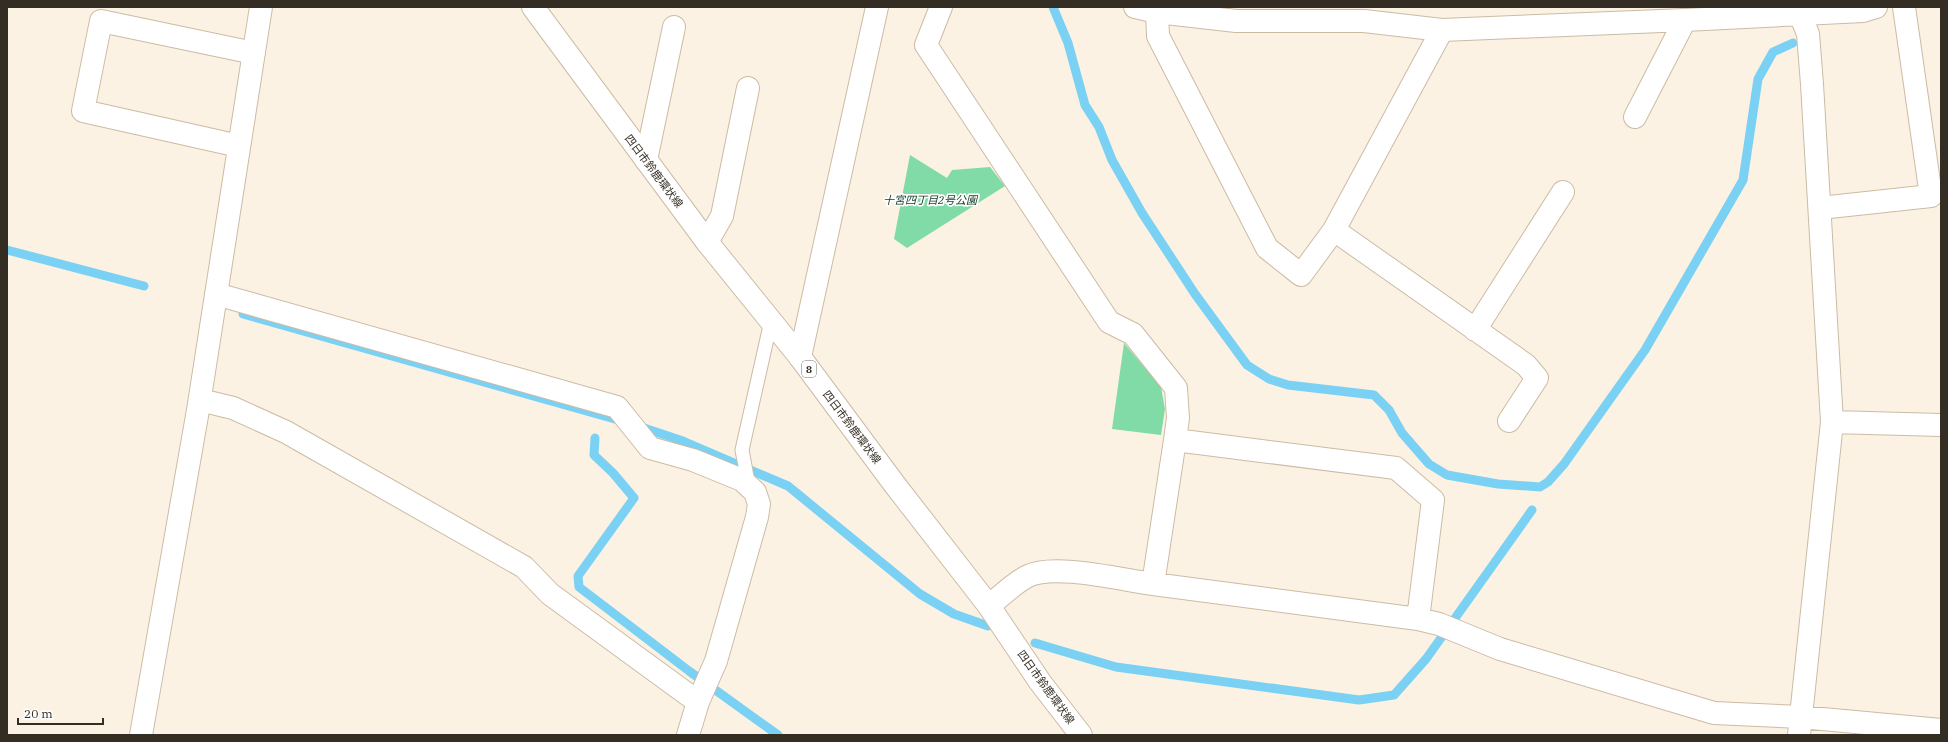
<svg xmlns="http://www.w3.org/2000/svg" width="1948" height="742" viewBox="0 0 1948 742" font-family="'IBM Plex Serif','Noto Sans JP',serif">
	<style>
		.green { fill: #80dba6 }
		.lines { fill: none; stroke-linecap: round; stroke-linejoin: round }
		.stream { stroke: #7ad1f4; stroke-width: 9 }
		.service-casing { stroke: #ccbba4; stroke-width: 15 }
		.minor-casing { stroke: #ccbba4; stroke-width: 24 }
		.primary-casing { stroke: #ccbba4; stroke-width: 24 }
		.service { stroke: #fff; stroke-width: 13 }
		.minor { stroke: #fff; stroke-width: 22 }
		.primary { stroke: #fff; stroke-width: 22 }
		.labels { text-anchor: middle; stroke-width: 3.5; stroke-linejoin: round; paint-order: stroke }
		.shield { fill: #fff; stroke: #716c66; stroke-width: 1 }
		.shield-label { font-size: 10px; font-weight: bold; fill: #342d24 }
		.street-label { font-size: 11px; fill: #342d24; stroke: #fff }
		.park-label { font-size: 11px; font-style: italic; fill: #0f3923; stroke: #fff }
	</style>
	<rect width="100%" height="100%" fill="#fcf2e3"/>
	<!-- green -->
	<path class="green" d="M 910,155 L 947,178 L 952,170 L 990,167 L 1005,186 L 907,248 L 894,239 Z
		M 1124,343 L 1161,387 L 1165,409 L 1161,435 L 1112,429 Z"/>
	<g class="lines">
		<!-- stream -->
		<path class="stream" d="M 1053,7 L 1068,43 L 1085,105 L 1099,127 L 1112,160 L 1142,213 L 1195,294 L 1247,365 L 1269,379 L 1288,385 L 1374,395 L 1389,410 L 1402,433 L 1429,464 L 1447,475 L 1498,484 L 1540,487 L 1548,482 L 1564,464 L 1645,350 L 1743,180 L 1758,79 L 1773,52 L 1793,43
			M 7,250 L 144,286
			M 243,314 L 622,421
			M 638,426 L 680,440 L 788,486 L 920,594 L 954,614 L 988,626
			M 595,438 L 594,455 L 613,473 L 634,498 L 578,576 L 579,587 L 689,671 L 778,735
			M 1035,643 L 1116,667 L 1359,700 L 1394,695 L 1426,659 L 1532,510"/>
		<defs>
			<path id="service" d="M 749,487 L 742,450 L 771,321"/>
			<path id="minor" d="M 941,7 L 926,45 L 1109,322 L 1133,334 L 1176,388 L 1178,418 L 1175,440 L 1153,584 C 1122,580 1054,563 1028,576 C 1014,583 1001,596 989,606
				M 1135,7 L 1157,12 L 1236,21 L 1364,21 L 1442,30 L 1685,20 L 1863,11 L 1876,7
				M 1157,12 L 1158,36 L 1267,248 L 1301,275 L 1334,230 L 1442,30
				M 1635,117 L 1685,20
				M 239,146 L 83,111 L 101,21 L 254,53
				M 646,160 L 674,27
				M 1820,208 L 1931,196 L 1904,7
				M 1334,230 L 1526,365 L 1537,378 L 1509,421
				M 707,242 L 722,216 L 748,88
				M 216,294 L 617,407 L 650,448 L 693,460 L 742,480 L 755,492 L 759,504 L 757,517 L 716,661 L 698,702
				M 1475,330 L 1563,192
				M 800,357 L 877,7
				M 200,400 L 233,408 L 286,432 L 524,567 L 550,594 L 698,702 L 688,735
				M 1832,422 L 1941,425
				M 1153,584 L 1418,619 L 1433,500 L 1396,468 L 1175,440
				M 1418,619 L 1439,624 L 1500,649 L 1714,713 L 1801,717 L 1941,730
				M 141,735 L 198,410 L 261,7
				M 1799,735 L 1832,422 L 1812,84 L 1808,34 L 1800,14 L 1800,7"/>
			<path id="primary" d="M 533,7 L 707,242 L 800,357 L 895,485 L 989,606 L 1040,682 L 1081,735"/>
		</defs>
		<!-- service casing -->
		<use href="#service" class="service-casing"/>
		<!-- minor casing -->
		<use href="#minor" class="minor-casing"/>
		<!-- primary casing -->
		<use href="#primary" class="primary-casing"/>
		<!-- service -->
		<use href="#service" class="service"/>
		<!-- minor -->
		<use href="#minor" class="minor"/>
		<!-- primary -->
		<use href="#primary" class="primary"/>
	</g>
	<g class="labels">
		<!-- shield labels -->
		<rect class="shield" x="802" y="361" width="14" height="16" rx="3"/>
		<g class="shield-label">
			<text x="809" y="373">8</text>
		</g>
		<!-- street labels -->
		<g class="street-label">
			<text transform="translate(654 171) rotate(53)" y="4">四日市鈴鹿環状線</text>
			<text transform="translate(852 427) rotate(53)" y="4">四日市鈴鹿環状線</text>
			<text transform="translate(1046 687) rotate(54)" y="4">四日市鈴鹿環状線</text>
		</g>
		<!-- park labels -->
		<g class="park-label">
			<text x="930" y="204">十宮四丁目2号公園</text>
		</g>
	</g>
	<!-- border -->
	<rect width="1948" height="742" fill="none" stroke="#342d24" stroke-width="16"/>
	<!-- scale -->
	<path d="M18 718v6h85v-6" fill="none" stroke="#342d24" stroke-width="2"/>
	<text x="24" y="718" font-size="12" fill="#342d24" stroke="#ffffff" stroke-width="3" paint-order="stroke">20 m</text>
</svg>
